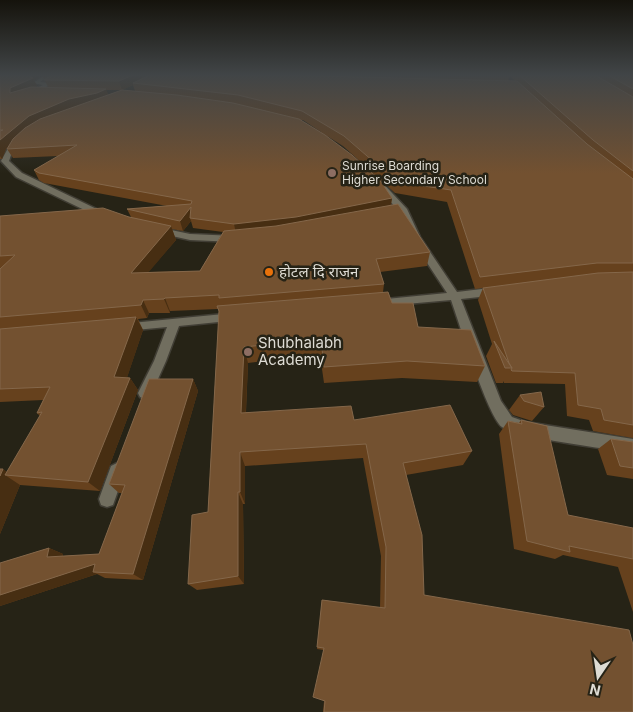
<svg xmlns="http://www.w3.org/2000/svg" width="633" height="712" viewBox="0 0 633 712" font-family="Inter,'Noto Sans Devanagari',sans-serif">
	<style>
		.lines { fill: none; stroke-linecap: round; stroke-linejoin: round }
		.minor-casing { stroke: #413e35; stroke-width: 3 }
		.minor { fill: #716e5f; fill-rule: evenodd }
		.wall { fill: #66411d; fill-rule: evenodd }
		.shaded-wall { fill: #472e12 }
		.building { fill: #735130; stroke: #84674a }
		.education-dot { fill: #8d6e63; stroke: #262316; stroke-width: 2 }
		.food-dot { fill: #e8710a; stroke: #262316; stroke-width: 2 }
		.labels { text-anchor: middle; stroke-width: 5; stroke-linejoin: round; paint-order: stroke }
		.far-poi-label { font-size: 12px; fill: #dedcd4; stroke: #262316; text-anchor: start }
		.poi-label { font-size: 15px; fill: #dedcd4; stroke: #262316; text-anchor: start }
	</style>
	<rect width="100%" height="100%" fill="#262316"/>
	<g class="lines">
		<defs>
			<path id="minor" d="M 45,75 L 50,75 L 40,82 L 51,83 L 51,85 L 24,96 L 24,94 L 43,85 L 33,83 Z
				M 122,75 L 165,75 L 166,76 L 124,76 Z
				M 20,138 L 23,140 L 12,152 L 9,161 L 22,173 L 107,214 L 107,218 L 101,218 L 16,177 L 1,161 L 7,150 Z
				M 372,178 L 378,178 L 407,209 L 420,237 L 457,292 L 498,287 L 503,291 L 498,295 L 461,299 L 501,401 L 512,417 L 526,422 L 633,439 L 633,453 C 610,449 517,438 502,427 C 487,415 459,322 451,300 L 372,307 L 370,304 L 376,300 L 447,293 L 410,237 L 400,212 L 372,182 Z
				M 157,227 L 190,234 L 236,236 L 241,239 L 236,242 L 190,240 L 154,232 L 152,230 Z
				M 234,313 L 238,314 L 240,317 L 238,320 L 179,326 L 166,361 L 150,397 L 145,399 L 140,397 L 138,393 L 154,361 L 167,327 L 125,331 L 119,327 L 121,324 Z
				M 117,463 L 123,466 L 125,471 L 113,505 L 107,507 L 101,505 L 99,499 L 111,466 Z"/>
		</defs>
		<!-- minor casing -->
		<use href="#minor" class="minor-casing"/>
		<!-- minor -->
		<use href="#minor" class="minor"/>
	</g>
	<!-- wall -->
	<path class="wall" d="M 0,75 L 142,75 L 143,78 L 150,75 L 633,75 L 633,438 L 593,431 L 589,420 L 567,416 L 565,384 L 504,383 L 504,381 L 503,383 L 496,383 L 486,356 L 492,344 L 478,300 L 483,288 L 475,289 L 447,202 L 395,193 L 343,146 L 327,136 L 392,198 L 391,205 L 430,252 L 427,266 L 380,272 L 384,284 L 383,292 L 392,303 L 418,327 L 485,366 L 477,382 L 402,378 L 324,383 L 320,355 L 248,363 L 246,412 L 354,420 L 472,451 L 463,465 L 406,475 L 424,595 L 633,712 L 323,712 L 324,701 L 323,650 L 317,649 L 322,600 L 380,608 L 381,556 L 363,458 L 245,466 L 245,504 L 243,504 L 244,584 L 197,590 L 188,584 L 208,512 L 219,311 L 218,309 L 170,311 L 170,313 L 149,313 L 147,318 L 138,319 L 143,330 L 127,377 L 130,378 L 138,390 L 100,491 L 20,485 L 0,534 L 0,469 L 7,472 L 40,416 L 37,413 L 43,400 L 0,402 L 0,216 L 131,217 L 127,209 L 167,206 L 44,183 L 39,180 L 34,170 L 58,156 L 13,158 L 7,149 L 9,146 L 6,149 L 2,159 L 0,159 ZM 42,75 L 48,87 L 34,87 L 37,86 L 34,80 ZM 510,76 L 515,81 L 508,81 ZM 133,85 L 135,91 L 122,90 ZM 106,90 L 121,90 L 108,95 ZM 300,120 L 303,120 L 321,132 ZM 191,221 L 193,228 L 223,232 L 200,271 L 148,272 L 176,240 L 172,229 L 183,231 Z
		M 193,379 L 198,391 L 143,580 L 105,578 L 97,574 L 0,606 L 0,563 L 49,548 L 63,554 L 63,556 L 99,554 L 122,493 L 119,493 L 109,484 Z
		M 520,395 L 544,407 L 532,421 L 513,415 L 509,410 Z
		M 521,420 L 568,515 L 633,528 L 633,612 L 618,567 L 563,555 L 555,559 L 514,549 L 499,434 L 508,421 L 519,423 Z
		M 611,439 L 633,442 L 633,479 L 607,475 L 598,449 Z"/>
	<!-- shaded-wall -->
	<path class="shaded-wall" d="M 28,75 L 42,75 L 34,80 L 37,86 L 14,96 L 10,93 L 10,88 Z
		M 133,75 L 142,75 L 143,80 L 133,83 L 133,85 L 122,90 L 119,81 Z
		M 106,89 L 109,97 L 33,124 L 6,149 L 2,159 L 0,156 L 0,140 L 29,116 L 69,99 Z
		M 392,198 L 390,209 L 236,234 L 234,224 Z
		M 191,207 L 190,218 L 191,221 L 183,231 L 180,221 Z
		M 171,226 L 176,240 L 137,286 L 131,273 Z
		M 165,298 L 170,311 L 170,313 L 164,299 Z
		M 143,300 L 149,313 L 147,318 L 141,305 Z
		M 136,317 L 143,330 L 123,390 L 114,377 Z
		M 244,347 L 248,363 L 245,428 L 241,413 Z
		M 130,378 L 138,390 L 100,491 L 88,482 Z
		M 193,379 L 198,391 L 143,580 L 133,574 Z
		M 240,452 L 245,466 L 245,504 L 240,492 Z
		M 3,469 L 13,476 L 5,475 L 20,485 L 0,534 L 0,476 Z
		M 238,492 L 243,504 L 244,584 L 238,576 Z
		M 49,548 L 63,554 L 62,563 L 47,557 Z
		M 95,564 L 93,572 L 97,574 L 0,606 L 0,595 Z"/>
	<!-- building -->
	<path class="building" d="M 0,75 L 28,75 L 33,78 L 10,88 L 10,93 L 31,87 L 106,89 L 97,93 L 69,99 L 29,116 L 0,140 L 0,131 L 3,130 L 0,130 Z
		M 49,75 L 133,75 L 119,81 L 44,80 L 50,76 Z
		M 150,75 L 278,75 L 517,81 L 587,144 L 633,179 L 633,263 L 597,263 L 480,277 L 451,190 L 397,182 L 344,136 L 302,111 L 238,95 L 133,83 Z
		M 519,75 L 595,75 L 633,97 L 633,171 L 593,140 Z
		M 608,75 L 633,75 L 633,89 Z
		M 122,90 L 177,95 L 233,103 L 299,119 L 325,135 L 352,155 L 380,180 L 392,198 L 296,217 L 234,224 L 190,218 L 191,207 L 180,221 L 175,220 L 127,209 L 191,204 L 192,201 L 39,173 L 34,170 L 77,145 L 7,149 L 13,139 L 25,128 L 40,119 Z
		M 398,204 L 430,252 L 376,259 L 384,284 L 219,298 L 219,295 L 165,298 L 164,299 L 143,300 L 141,305 L 0,317 L 0,269 L 15,255 L 0,256 L 0,216 L 103,208 L 129,217 L 171,226 L 131,273 L 200,271 L 224,231 L 276,226 Z
		M 633,272 L 633,425 L 604,420 L 601,409 L 578,405 L 575,373 L 512,371 L 511,370 L 512,368 L 509,363 L 483,288 L 598,273 Z
		M 388,292 L 392,303 L 413,303 L 418,327 L 471,330 L 485,366 L 407,361 L 324,367 L 321,339 L 244,347 L 241,413 L 351,406 L 354,420 L 450,405 L 472,451 L 403,463 L 422,535 L 424,595 L 629,630 L 633,645 L 633,712 L 324,712 L 325,701 L 313,697 L 324,648 L 317,647 L 322,600 L 385,608 L 386,547 L 366,444 L 240,452 L 240,492 L 238,492 L 238,576 L 188,584 L 192,515 L 208,512 L 219,311 L 217,306 Z
		M 136,317 L 114,377 L 130,378 L 88,482 L 5,475 L 42,412 L 37,413 L 50,387 L 0,389 L 0,329 Z
		M 494,341 L 512,368 L 505,368 Z
		M 149,379 L 193,379 L 133,574 L 93,572 L 95,564 L 0,595 L 0,563 L 49,548 L 47,557 L 99,554 L 125,485 L 109,484 Z
		M 541,392 L 544,407 L 524,401 L 520,395 Z
		M 521,420 L 547,426 L 568,515 L 633,528 L 633,559 L 569,546 L 570,552 L 527,541 L 508,421 L 522,424 Z
		M 611,439 L 633,442 L 633,468 L 620,466 Z
		M 0,469 L 3,469 L 0,476 Z"/>
	<!-- sky -->
	<linearGradient id="sky" x2="0" y2="1"><stop stop-color="#15130c"/><stop offset="0.43" stop-color="#414547"/><stop offset="1" stop-color="#414547" stop-opacity="0"/></linearGradient>
	<rect width="633" height="174" fill="url(#sky)"/>
	<!-- markers -->
	<g class="education-dot">
		<circle cx="332" cy="173" r="5"/>
		<circle cx="248" cy="352" r="5"/>
	</g>
	<circle class="food-dot" cx="269" cy="272" r="5"/>
	<g class="labels">
		<!-- far-poi labels -->
		<g class="far-poi-label">
			<text x="342" y="170">Sunrise Boarding<tspan x="342" dy="14">Higher Secondary School</tspan></text>
		</g>
		<!-- poi labels -->
		<g class="poi-label">
			<text x="279" y="277">होटल दि राजन</text>
			<text x="258" y="348">Shubhalabh<tspan x="258" dy="17">Academy</tspan></text>
		</g>
	</g>
	<!-- north arrow -->
	<g transform="translate(598 677) rotate(193)" stroke="#262316" stroke-width="4" paint-order="stroke">
	<path d="M0-4L9 19L0 12L-9 19Z" fill="#dedcd4"/>
	<text y="-8" font-size="14" font-weight="bold" text-anchor="middle" fill="#dedcd4">N</text>
	</g>
</svg>
